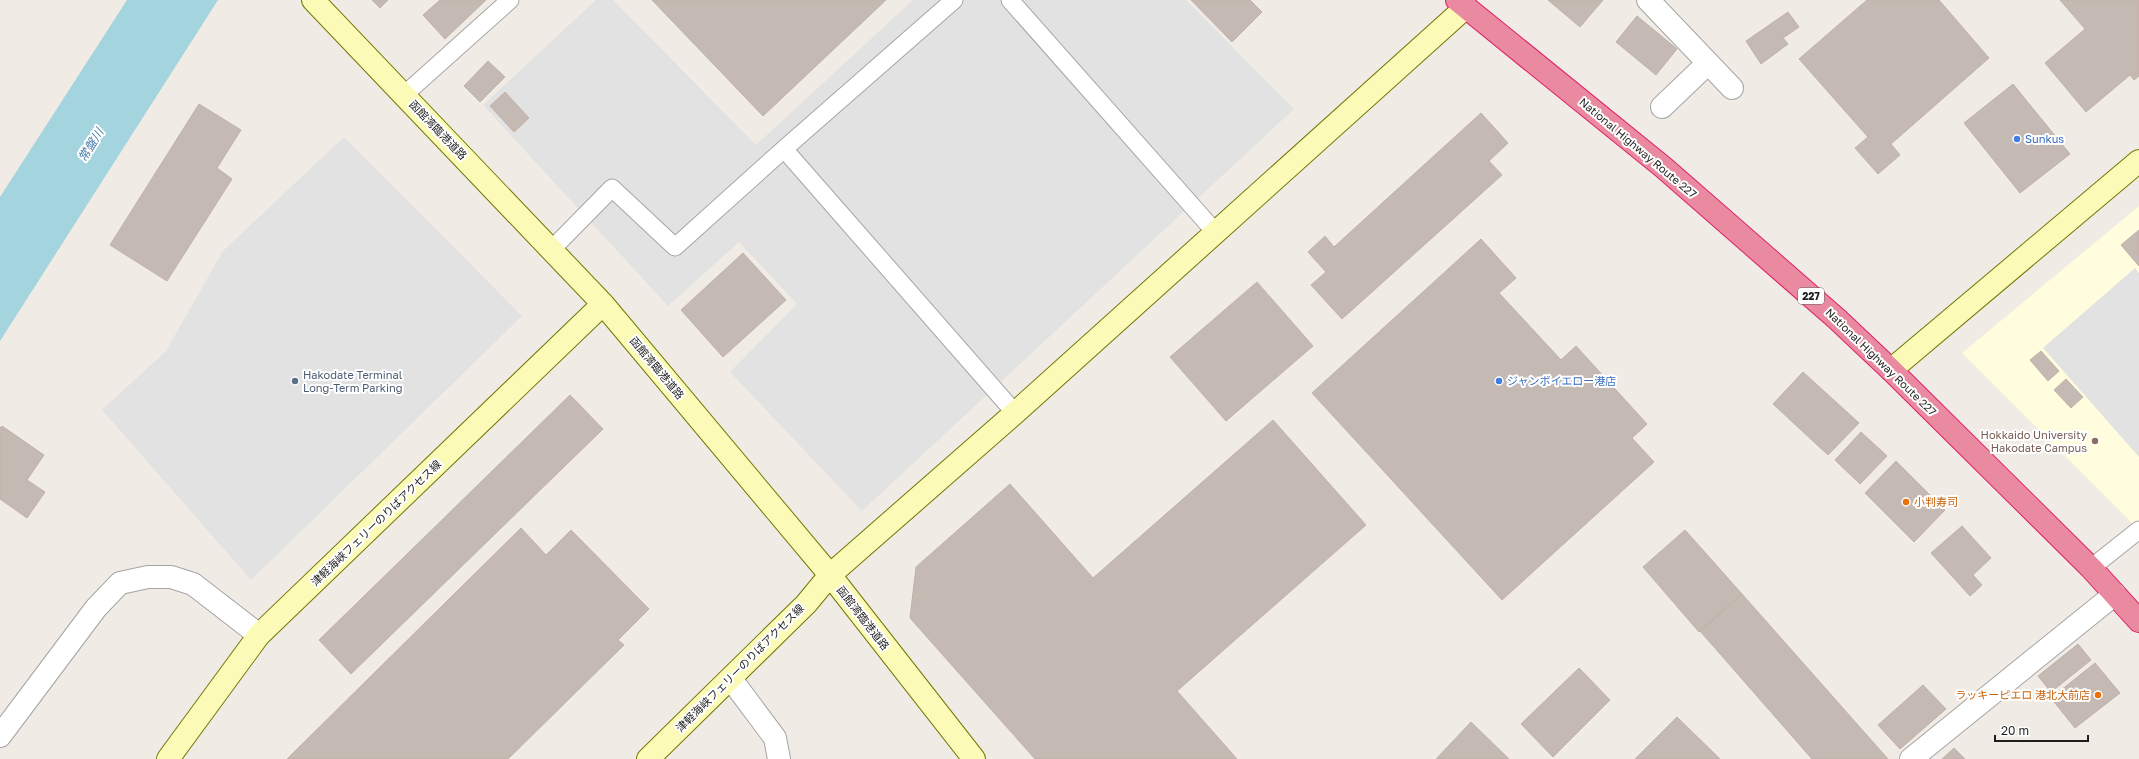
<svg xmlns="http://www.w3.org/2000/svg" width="2139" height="759" viewBox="0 0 2139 759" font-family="'Golos Text','Noto Sans JP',sans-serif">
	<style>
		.education { fill: #fffdde }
		.parking { fill: #e2e2e2 }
		.water { fill: #a4d4de }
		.building { fill: #c4bab3; stroke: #c2b1a6 }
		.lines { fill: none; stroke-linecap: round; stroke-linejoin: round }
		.lane-casing { stroke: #a5a5a5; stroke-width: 19 }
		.street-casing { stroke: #a5a5a5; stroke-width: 24 }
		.secondary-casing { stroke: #717802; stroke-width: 24 }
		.highway-casing { stroke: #de206b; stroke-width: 24 }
		.lane { stroke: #fff; stroke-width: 17 }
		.street { stroke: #fff; stroke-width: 22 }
		.secondary { stroke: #fbfbb7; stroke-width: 22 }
		.highway { stroke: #e98aa0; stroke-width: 22 }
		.shop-dot { fill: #3f7fe0; stroke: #fff; stroke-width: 1.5 }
		.service-dot { fill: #5c6f8a; stroke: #fff; stroke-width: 1.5 }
		.education-dot { fill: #8d6e63; stroke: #fff; stroke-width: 1.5 }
		.food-dot { fill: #e8710a; stroke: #fff; stroke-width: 1.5 }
		.labels { text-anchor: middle; stroke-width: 4; stroke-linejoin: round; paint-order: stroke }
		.shield { fill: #fff; stroke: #626262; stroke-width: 1 }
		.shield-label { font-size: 10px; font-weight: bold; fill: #1e1e1e }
		.street-label { font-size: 11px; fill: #1e1e1e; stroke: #fff }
		.shop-label { font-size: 11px; fill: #366cbe; stroke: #fff; text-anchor: start }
		.service-label { font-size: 11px; fill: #4e5e75; stroke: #fff; text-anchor: start }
		.education-label { font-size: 11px; fill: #785e54; stroke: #fff; text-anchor: end }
		.food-label { font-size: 11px; fill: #c56008; stroke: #fff; text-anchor: start }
		.water-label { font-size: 12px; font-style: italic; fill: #457ba8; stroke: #fff }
	</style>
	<rect width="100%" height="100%" fill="#f0ebe4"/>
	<!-- education -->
	<path class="education" d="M 2139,206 L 2139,530 L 1962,353 Z"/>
	<!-- parking -->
	<path class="parking" d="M 596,0 L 613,0 L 756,145 L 913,0 L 1186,0 L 1294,109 L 862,511 L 730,372 L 797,304 L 739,242 L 668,306 L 483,105 Z
		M 344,137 L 522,316 L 251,580 L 102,410 L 166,351 L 223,251 Z
		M 2135,268 L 2139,273 L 2139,457 L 2043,348 Z"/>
	<!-- water -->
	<path class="water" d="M 127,0 L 218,0 L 0,341 L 0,197 Z"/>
	<!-- building -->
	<path class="building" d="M 372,0 L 388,0 L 380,8 Z
		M 440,0 L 486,0 L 445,39 L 423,15 Z
		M 652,0 L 886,0 L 763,116 Z
		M 1191,0 L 1250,0 L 1262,12 L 1232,42 Z
		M 1548,0 L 1603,0 L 1580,27 Z
		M 1867,0 L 1939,0 L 1989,58 L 1891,144 L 1900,155 L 1878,174 L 1855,148 L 1868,137 L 1799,59 Z
		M 2060,0 L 2139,0 L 2139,76 L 2134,80 L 2130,75 L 2086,112 L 2045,63 L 2085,29 Z
		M 1788,12 L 1799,27 L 1783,38 L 1788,44 L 1761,64 L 1746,41 Z
		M 1637,16 L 1677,49 L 1656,75 L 1616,42 Z
		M 488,61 L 505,77 L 480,102 L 464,86 Z
		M 2013,84 L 2070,154 L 2020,193 L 1964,123 Z
		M 505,92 L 529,118 L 514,132 L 490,106 Z
		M 199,104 L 241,130 L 217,168 L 232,179 L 167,281 L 110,245 Z
		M 1481,113 L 1508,143 L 1489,161 L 1502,175 L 1342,319 L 1311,285 L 1326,272 L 1308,252 L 1325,236 L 1334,247 Z
		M 2139,230 L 2139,266 L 2121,245 Z
		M 1481,239 L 1516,278 L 1499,293 L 1561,360 L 1576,346 L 1647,424 L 1632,438 L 1654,462 L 1502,600 L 1312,393 Z
		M 743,253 L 786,300 L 723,357 L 681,310 Z
		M 1257,282 L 1313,346 L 1226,421 L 1170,357 Z
		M 2041,351 L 2059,371 L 2048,381 L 2030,360 Z
		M 1803,372 L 1859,423 L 1828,455 L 1773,404 Z
		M 2066,379 L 2083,397 L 2071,408 L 2054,390 Z
		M 570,395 L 603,429 L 351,674 L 319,640 Z
		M 1273,420 L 1366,525 L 1177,691 L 1237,759 L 1035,759 L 910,618 L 916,567 L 1010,484 L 1093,578 Z
		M 2,426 L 44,455 L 27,480 L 45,492 L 27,518 L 0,499 L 0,428 Z
		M 1861,432 L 1887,456 L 1860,484 L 1835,460 Z
		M 1896,461 L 1945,510 L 1914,542 L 1865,493 Z
		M 1962,526 L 1991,558 L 1973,575 L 1982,585 L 1970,596 L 1931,553 Z
		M 521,528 L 546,555 L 571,530 L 649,609 L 618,640 L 624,645 L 508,759 L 287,759 Z
		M 1685,530 L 1742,594 L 1699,632 L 1643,567 Z
		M 1742,594 L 1888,759 L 1812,759 L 1700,631 Z
		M 2078,644 L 2091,660 L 2051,692 L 2038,676 Z
		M 2095,663 L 2120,693 L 2075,728 L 2051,698 Z
		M 1579,668 L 1610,700 L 1553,757 L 1521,724 Z
		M 1923,685 L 1946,709 L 1900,749 L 1878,725 Z
		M 1677,717 L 1720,759 L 1635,759 Z
		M 1471,722 L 1509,759 L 1436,759 Z
		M 1954,748 L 1965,759 L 1942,759 Z"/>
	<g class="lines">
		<defs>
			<path id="lane" d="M 1010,0 L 1216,233
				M 404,95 L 510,0
				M 784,149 L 1015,413
				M 552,249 L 612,188 L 675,247 L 784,149 L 954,0
				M 2091,568 L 2139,530"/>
			<path id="street" d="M 1648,0 L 1732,88
				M 1662,107 L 1708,63
				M 731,679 L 775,738 L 779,759
				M 0,736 L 96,608 L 120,583 L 148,577 L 171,577 L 193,584 L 259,635
				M 1911,759 L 2115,594"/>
			<path id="secondary" d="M 313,0 L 603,304 L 830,575 L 974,759
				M 1891,370 L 2139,161
				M 168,759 L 259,635 L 603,304
				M 648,759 L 806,604 L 830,575 L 1015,413 L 1466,7"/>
			<path id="highway" d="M 1457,0 L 1663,167 L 1837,319 L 1891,370 L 2091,568 L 2139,621"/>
		</defs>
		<!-- lane casing -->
		<use href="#lane" class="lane-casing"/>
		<!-- street casing -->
		<use href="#street" class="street-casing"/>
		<!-- secondary casing -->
		<use href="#secondary" class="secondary-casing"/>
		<!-- highway casing -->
		<use href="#highway" class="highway-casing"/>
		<!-- lane -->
		<use href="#lane" class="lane"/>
		<!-- street -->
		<use href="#street" class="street"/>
		<!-- secondary -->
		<use href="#secondary" class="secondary"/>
		<!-- highway -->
		<use href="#highway" class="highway"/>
	</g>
	<!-- markers -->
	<g class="shop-dot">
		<circle cx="2017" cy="139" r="4"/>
		<circle cx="1499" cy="381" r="4"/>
	</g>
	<circle class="service-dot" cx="295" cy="381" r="4"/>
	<circle class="education-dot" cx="2095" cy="441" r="4"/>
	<g class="food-dot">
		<circle cx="1906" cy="502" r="4"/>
		<circle cx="2098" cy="695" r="4"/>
	</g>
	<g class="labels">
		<!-- shield labels -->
		<rect class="shield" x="1798" y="288" width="26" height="16" rx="3"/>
		<g class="shield-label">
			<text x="1811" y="300">227</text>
		</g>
		<!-- street labels -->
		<g class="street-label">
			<text transform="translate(438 130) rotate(46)" y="4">函館湾臨港道路</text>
			<text transform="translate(1638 148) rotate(40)" y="4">National Highway Route 227</text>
			<text transform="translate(1881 362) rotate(44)" y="4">National Highway Route 227</text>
			<text transform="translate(657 368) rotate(50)" y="4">函館湾臨港道路</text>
			<text transform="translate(376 523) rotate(-44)" y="4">津軽海峡フェリーのりばアクセス線</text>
			<text transform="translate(863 618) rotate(52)" y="4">函館湾臨港道路</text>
			<text transform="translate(740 668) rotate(-45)" y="4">津軽海峡フェリーのりばアクセス線</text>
		</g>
		<!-- shop labels -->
		<g class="shop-label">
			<text x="2025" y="143">Sunkus</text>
			<text x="1507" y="385">ジャンボイエロー港店</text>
		</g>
		<!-- service labels -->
		<g class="service-label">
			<text x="303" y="379">Hakodate Terminal<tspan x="303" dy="13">Long-Term Parking</tspan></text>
		</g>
		<!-- education labels -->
		<g class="education-label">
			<text x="2087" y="439">Hokkaido University<tspan x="2087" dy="13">Hakodate Campus</tspan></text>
		</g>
		<!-- food labels -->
		<g class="food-label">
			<text x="1914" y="506">小判寿司</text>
			<text x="2090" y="699" text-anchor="end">ラッキーピエロ 港北大前店</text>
		</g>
		<!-- water labels -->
		<g class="water-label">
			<text transform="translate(91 145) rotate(-58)" y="4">常盤川</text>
		</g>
	</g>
	<!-- scale -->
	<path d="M1995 735v6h93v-6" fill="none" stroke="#1e1e1e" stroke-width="2"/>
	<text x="2001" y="735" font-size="12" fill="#1e1e1e" stroke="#ffffff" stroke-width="3" paint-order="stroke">20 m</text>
</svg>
